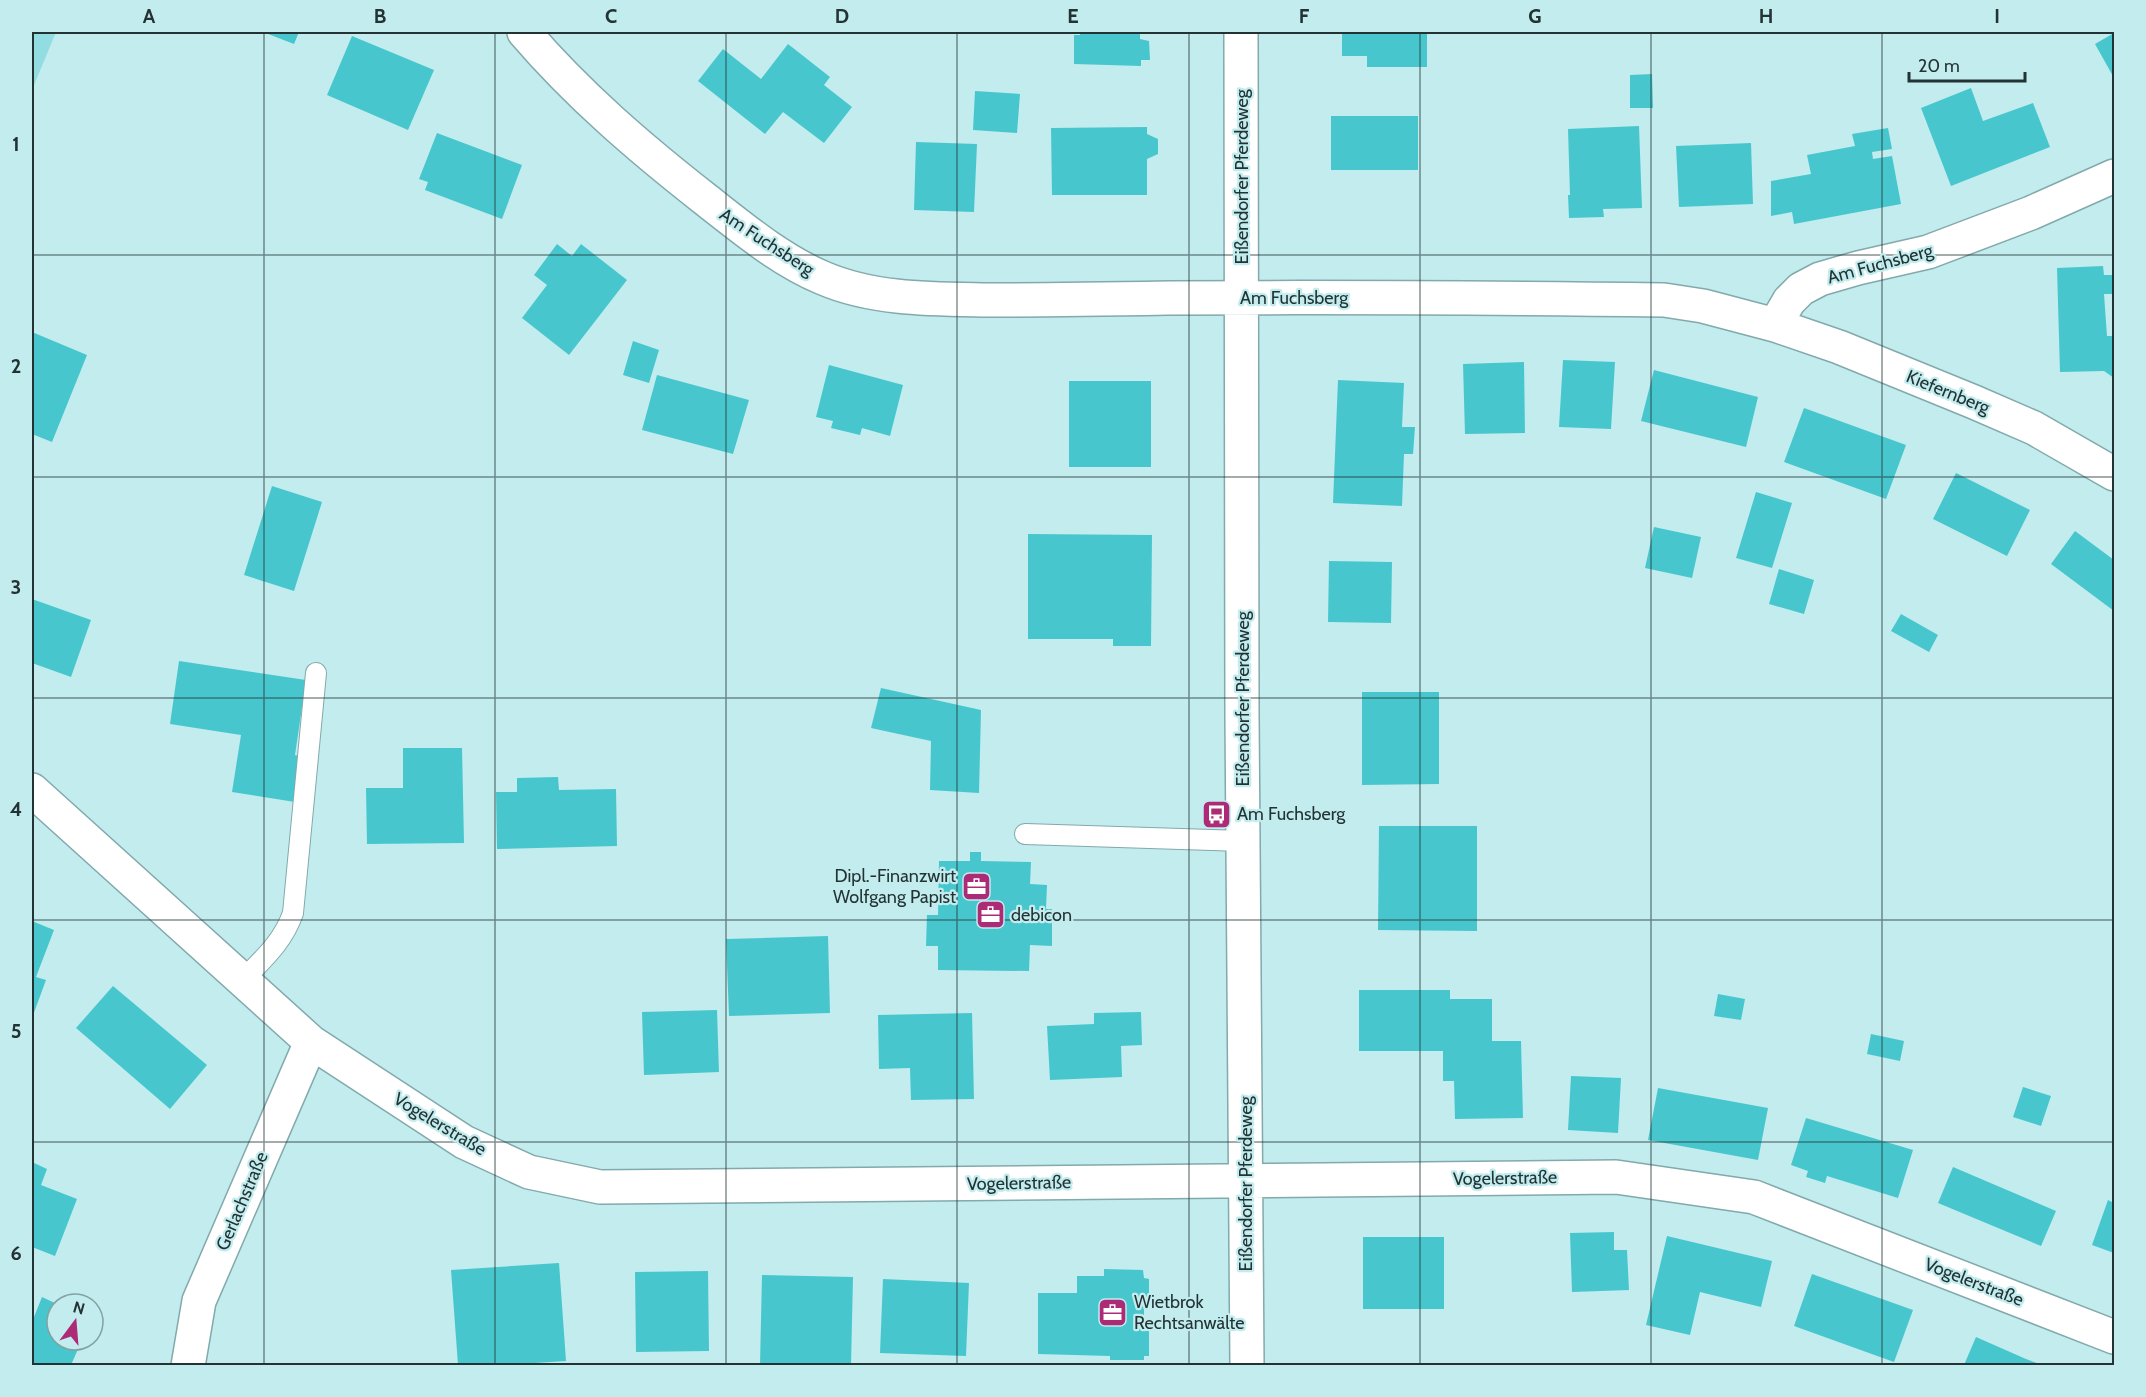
<svg xmlns="http://www.w3.org/2000/svg" width="2146" height="1397" viewBox="0 0 2146 1397" font-family="Cabin,sans-serif">
	<style>
		.green { fill: #92dde1 }
		.building { fill: #47c7cd }
		.lines { fill: none; stroke-linecap: round; stroke-linejoin: round }
		.lane-casing { stroke: #82a9ab; stroke-width: 22 }
		.street-casing { stroke: #82a9ab; stroke-width: 36 }
		.lane { stroke: #fff; stroke-width: 20 }
		.street { stroke: #fff; stroke-width: 33 }
		.grid { fill: none; stroke: #233334; stroke-width: 1.5; stroke-opacity: 0.55 }
		.labels { text-anchor: middle; stroke-width: 4.5; stroke-linejoin: round; paint-order: stroke }
		.street-label { font-size: 18px; fill: #233334; stroke: #c2ecee }
		.poi-label { font-size: 18px; fill: #233334; stroke: #c2ecee; text-anchor: start }
		.neatline { fill: none; stroke: #233334; stroke-width: 2 }
		.grid-label { font-size: 20px; text-anchor: middle; font-weight: bold; fill: #233334 }
	</style>
	<rect width="100%" height="100%" fill="#c2ecee"/>
	<!-- green -->
	<path class="green" d="M 32,32 L 56,32 L 32,90 Z"/>
	<!-- building -->
	<path class="building" d="M 263,32 L 299,32 L 294,44 Z
		M 1080,32 L 1140,32 L 1140,39 L 1149,41 L 1150,60 L 1141,60 L 1141,66 L 1074,64 L 1074,35 L 1080,35 Z
		M 1342,32 L 1427,32 L 1427,67 L 1367,67 L 1367,56 L 1342,56 Z
		M 2114,33 L 2114,78 L 2095,44 Z
		M 352,36 L 434,70 L 408,130 L 327,95 Z
		M 788,44 L 830,77 L 824,85 L 852,107 L 824,143 L 783,112 L 765,134 L 698,81 L 723,49 L 761,79 Z
		M 1652,74 L 1653,108 L 1630,108 L 1630,75 Z
		M 1971,88 L 1983,121 L 2033,103 L 2050,147 L 1951,186 L 1921,108 Z
		M 975,91 L 1020,94 L 1017,133 L 973,130 Z
		M 1331,116 L 1418,116 L 1418,170 L 1331,170 Z
		M 1639,126 L 1642,208 L 1603,209 L 1604,217 L 1569,218 L 1568,195 L 1570,195 L 1568,129 Z
		M 1147,127 L 1147,134 L 1158,139 L 1158,154 L 1147,159 L 1147,195 L 1052,195 L 1051,128 Z
		M 1888,128 L 1892,149 L 1872,152 L 1873,159 L 1892,156 L 1901,204 L 1794,224 L 1792,212 L 1771,216 L 1771,181 L 1811,174 L 1807,155 L 1855,146 L 1852,134 Z
		M 437,133 L 522,165 L 502,219 L 425,190 L 428,182 L 419,179 Z
		M 916,142 L 977,144 L 974,212 L 914,210 Z
		M 1751,143 L 1753,204 L 1679,207 L 1676,146 Z
		M 557,244 L 572,256 L 581,244 L 627,280 L 569,355 L 522,318 L 547,285 L 534,275 Z
		M 2103,266 L 2104,275 L 2114,275 L 2114,294 L 2104,294 L 2107,336 L 2114,336 L 2114,378 L 2104,371 L 2060,372 L 2057,268 Z
		M 32,332 L 87,355 L 52,442 L 32,434 Z
		M 633,341 L 659,350 L 649,383 L 623,375 Z
		M 1563,360 L 1615,362 L 1611,429 L 1559,427 Z
		M 1524,362 L 1525,433 L 1465,434 L 1463,364 Z
		M 829,365 L 903,385 L 890,436 L 862,428 L 860,435 L 831,428 L 833,421 L 816,417 Z
		M 1654,370 L 1758,397 L 1746,447 L 1641,421 Z
		M 657,375 L 749,400 L 733,454 L 642,430 Z
		M 1338,380 L 1404,383 L 1402,427 L 1415,427 L 1413,454 L 1404,454 L 1402,506 L 1333,503 Z
		M 1069,381 L 1151,381 L 1151,467 L 1069,467 Z
		M 1804,408 L 1906,445 L 1886,499 L 1784,462 Z
		M 1956,473 L 2030,510 L 2007,556 L 1933,519 Z
		M 272,486 L 322,502 L 294,591 L 244,575 Z
		M 1756,492 L 1792,503 L 1772,568 L 1736,558 Z
		M 1654,527 L 1701,537 L 1692,578 L 1645,568 Z
		M 2075,531 L 2114,560 L 2114,611 L 2051,564 Z
		M 1028,534 L 1152,535 L 1151,646 L 1113,646 L 1113,639 L 1028,639 Z
		M 1329,561 L 1392,562 L 1391,623 L 1328,622 Z
		M 1779,569 L 1814,580 L 1804,614 L 1769,604 Z
		M 32,599 L 91,620 L 71,677 L 32,663 Z
		M 1901,614 L 1938,635 L 1929,652 L 1891,631 Z
		M 179,661 L 306,680 L 295,755 L 302,757 L 295,802 L 232,792 L 241,735 L 170,724 Z
		M 881,688 L 981,710 L 979,793 L 930,790 L 931,741 L 871,728 Z
		M 1362,692 L 1439,692 L 1439,784 L 1362,785 Z
		M 403,748 L 462,748 L 464,843 L 367,844 L 366,788 L 403,788 Z
		M 558,777 L 559,790 L 616,789 L 617,846 L 497,849 L 496,792 L 517,792 L 517,778 Z
		M 1379,826 L 1477,826 L 1477,931 L 1378,930 Z
		M 970,852 L 981,852 L 981,861 L 1031,862 L 1030,884 L 1047,885 L 1046,909 L 1052,909 L 1052,946 L 1030,945 L 1029,971 L 938,970 L 938,946 L 926,946 L 927,915 L 938,915 L 939,861 L 970,861 Z
		M 32,921 L 54,930 L 36,977 L 46,980 L 32,1018 Z
		M 828,936 L 830,1013 L 729,1016 L 726,939 Z
		M 113,986 L 207,1065 L 170,1109 L 76,1028 Z
		M 1359,990 L 1450,990 L 1450,999 L 1492,999 L 1492,1041 L 1521,1041 L 1523,1118 L 1455,1119 L 1454,1081 L 1443,1081 L 1443,1051 L 1359,1051 Z
		M 1718,994 L 1745,999 L 1741,1020 L 1714,1016 Z
		M 717,1010 L 719,1072 L 644,1075 L 642,1012 Z
		M 1141,1012 L 1142,1045 L 1121,1046 L 1122,1077 L 1050,1080 L 1047,1026 L 1094,1024 L 1094,1013 Z
		M 972,1013 L 974,1099 L 911,1100 L 910,1068 L 879,1069 L 878,1015 Z
		M 1871,1034 L 1904,1041 L 1900,1061 L 1867,1054 Z
		M 1571,1076 L 1621,1078 L 1618,1133 L 1568,1130 Z
		M 2023,1087 L 2051,1096 L 2041,1126 L 2013,1117 Z
		M 1658,1088 L 1768,1108 L 1758,1160 L 1648,1140 Z
		M 1806,1118 L 1913,1150 L 1898,1198 L 1827,1176 L 1825,1183 L 1806,1177 L 1808,1171 L 1791,1165 Z
		M 32,1162 L 47,1169 L 41,1185 L 77,1199 L 55,1256 L 32,1247 Z
		M 1953,1167 L 2056,1211 L 2041,1246 L 1938,1203 Z
		M 2108,1200 L 2114,1203 L 2114,1253 L 2092,1245 Z
		M 1614,1232 L 1614,1250 L 1627,1250 L 1629,1290 L 1572,1292 L 1570,1233 Z
		M 1667,1236 L 1772,1261 L 1761,1307 L 1700,1292 L 1690,1335 L 1646,1325 Z
		M 1363,1237 L 1444,1237 L 1444,1309 L 1363,1309 Z
		M 559,1263 L 566,1361 L 504,1365 L 458,1365 L 451,1270 Z
		M 1104,1269 L 1143,1270 L 1144,1278 L 1149,1279 L 1149,1298 L 1144,1298 L 1144,1331 L 1149,1331 L 1149,1356 L 1144,1356 L 1144,1360 L 1110,1360 L 1110,1356 L 1038,1354 L 1038,1293 L 1077,1293 L 1077,1276 L 1104,1276 Z
		M 708,1271 L 709,1351 L 636,1352 L 635,1272 Z
		M 1812,1274 L 1913,1310 L 1894,1362 L 1794,1326 Z
		M 762,1275 L 853,1277 L 851,1365 L 760,1365 Z
		M 883,1279 L 969,1283 L 966,1356 L 880,1353 Z
		M 42,1297 L 57,1304 L 57,1340 L 82,1340 L 71,1365 L 32,1365 L 32,1322 Z
		M 1976,1337 L 2026,1359 L 2042,1365 L 1964,1365 Z"/>
	<g class="lines">
		<defs>
			<path id="lane" d="M 1025,834 L 1243,841
				M 243,980 C 263,959 283,942 293,913 L 316,673"/>
			<path id="street" d="M 524,32 C 578,95 640,148 705,199 C 742,228 780,260 823,278 C 874,300 934,299 988,300 C 1048,300 1108,299 1168,298 C 1333,297 1499,298 1664,300 L 1703,306 L 1775,325 L 1839,347 L 1974,402 L 2034,428 L 2114,474
				M 1241,32 L 1242,715 L 1247,1366
				M 1775,325 L 1789,301 L 1801,289 L 1820,279 L 1858,268 L 1928,252 L 2031,213 L 2114,176
				M 32,790 L 311,1042 L 464,1142 L 529,1172 L 600,1187 L 1616,1177 L 1754,1197 L 2114,1337
				M 188,1366 L 199,1301 L 311,1042"/>
		</defs>
		<!-- lane casing -->
		<use href="#lane" class="lane-casing"/>
		<!-- street casing -->
		<use href="#street" class="street-casing"/>
		<!-- lane -->
		<use href="#lane" class="lane"/>
		<!-- street -->
		<use href="#street" class="street"/>
	</g>
	<!-- grid -->
	<path class="grid" d="M 264,32 L 264,1366M 495,32 L 495,1366M 726,32 L 726,1366M 957,32 L 957,1366M 1189,32 L 1189,1366M 1420,32 L 1420,1366M 1651,32 L 1651,1366M 1882,32 L 1882,1366M 32,255 L 2114,255M 32,477 L 2114,477M 32,698 L 2114,698M 32,920 L 2114,920M 32,1142 L 2114,1142"/>
	<!-- icons -->
	<defs>
		<symbol id="bus-square" viewBox="-11 -11 22 22"><rect x="-9" y="-9" width="18" height="18" rx="4" fill="#ad2b76" stroke="#c2ecee"/><path d="M-5-6H5V4H4V6H2V4H-2V6H-4V4H-5ZM-3.5-4V0h7V-4ZM-3.5 1.2v1.5H-2V1.2ZM2 1.2v1.5H3.5V1.2Z" fill="#fff"/></symbol>
		<symbol id="office-square" viewBox="-11 -11 22 22"><rect x="-9" y="-9" width="18" height="18" rx="4" fill="#ad2b76" stroke="#c2ecee"/><path d="M-6-3h4V-5.5h4V-3h4V5H-6ZM-1-4.5V-3h2v-1.5ZM-6 0V1H6V0Z" fill="#fff"/></symbol>
	</defs>
	<g fill-rule="evenodd">
		<use href="#bus-square" x="1200" y="798" width="33" height="33"/>
		<use href="#office-square" x="960" y="870" width="33" height="33"/>
		<use href="#office-square" x="974" y="898" width="33" height="33"/>
		<use href="#office-square" x="1096" y="1296" width="33" height="33"/>
	</g>
	<g class="labels">
		<!-- street labels -->
		<g class="street-label">
			<text transform="translate(1242 177) rotate(-90)" y="6">Eißendorfer Pferdeweg</text>
			<text transform="translate(767 242) rotate(33)" y="6">Am Fuchsberg</text>
			<text transform="translate(1880 264) rotate(-15)" y="6">Am Fuchsberg</text>
			<text x="1294" y="304">Am Fuchsberg</text>
			<text transform="translate(1948 392) rotate(22)" y="6">Kiefernberg</text>
			<text transform="translate(1243 699) rotate(-90)" y="6">Eißendorfer Pferdeweg</text>
			<text transform="translate(440 1124) rotate(31)" y="6">Vogelerstraße</text>
			<text transform="translate(1505 1178) rotate(-1)" y="6">Vogelerstraße</text>
			<text transform="translate(1019 1183) rotate(-1)" y="6">Vogelerstraße</text>
			<text transform="translate(1246 1184) rotate(-90)" y="6">Eißendorfer Pferdeweg</text>
			<text transform="translate(242 1201) rotate(-67)" y="6">Gerlachstraße</text>
			<text transform="translate(1974 1282) rotate(21)" y="6">Vogelerstraße</text>
		</g>
		<!-- poi labels -->
		<g class="poi-label">
			<text x="1237" y="820">Am Fuchsberg</text>
			<text x="956" y="882" text-anchor="end">Dipl.-Finanzwirt<tspan x="956" dy="21">Wolfgang Papist</tspan></text>
			<text x="1011" y="921">debicon</text>
			<text x="1134" y="1308">Wietbrok<tspan x="1134" dy="21">Rechtsanwälte</tspan></text>
		</g>
	</g>
	<!-- border -->
	<rect width="2146" height="1397" fill="none" stroke="#c2ecee" stroke-width="66"/>
	<!-- north arrow -->
	<g transform="translate(75 1322) rotate(16)"><circle r="28" fill="#c2ecee" stroke="#82a2a4" stroke-width="1.5"/>
	<path d="M0-4.5L10 22L0 15L-10 22Z" fill="#ad2b76"/>
	<text y="-9" font-size="16" font-weight="bold" text-anchor="middle" fill="#233334">N</text>
	</g>
	<!-- scale -->
	<path d="M1909 72v9h116v-9" fill="none" stroke="#233334" stroke-width="3"/>
	<text x="1918" y="72" font-size="18" fill="#233334" stroke="#c2ecee" stroke-width="4.5" paint-order="stroke">20 m</text>
	<rect x="33" y="33" width="2080" height="1331" class="neatline"/>
	<g class="grid-label">
		<text x="149" y="23">A</text>
		<text x="380" y="23">B</text>
		<text x="611" y="23">C</text>
		<text x="842" y="23">D</text>
		<text x="1073" y="23">E</text>
		<text x="1304" y="23">F</text>
		<text x="1535" y="23">G</text>
		<text x="1766" y="23">H</text>
		<text x="1997" y="23">I</text>
		<text x="16" y="151">1</text>
		<text x="16" y="373">2</text>
		<text x="16" y="594">3</text>
		<text x="16" y="816">4</text>
		<text x="16" y="1038">5</text>
		<text x="16" y="1260">6</text>
	</g>
</svg>
